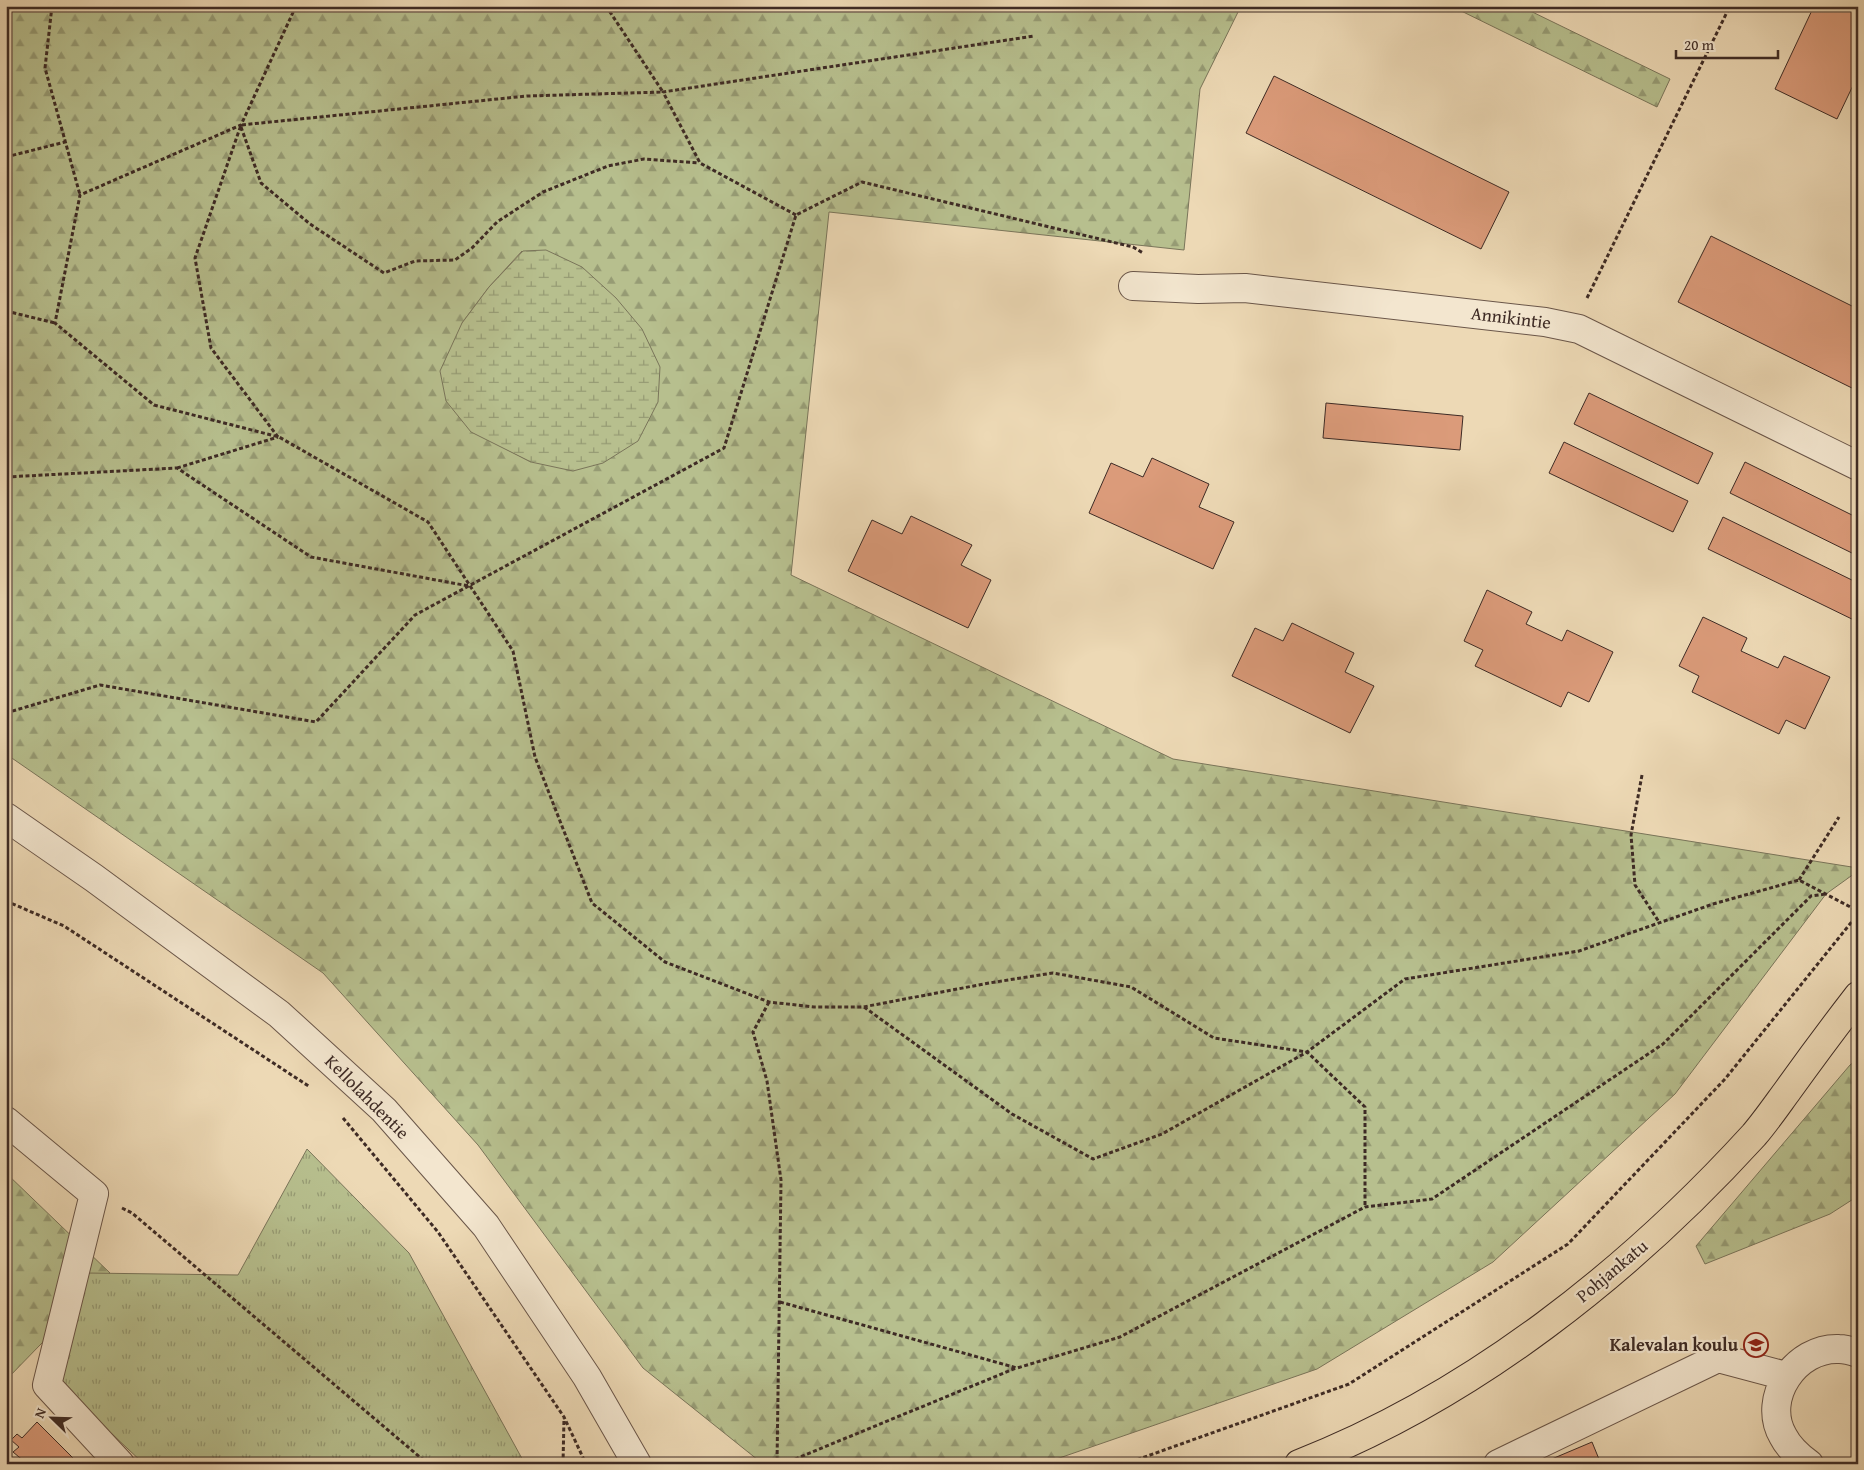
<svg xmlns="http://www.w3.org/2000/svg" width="1864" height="1470" viewBox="0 0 1864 1470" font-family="'Gentium Book Plus',serif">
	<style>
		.forest { fill: url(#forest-firs); stroke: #7a755a; fill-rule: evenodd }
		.wetland { fill: url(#wetland-marsh); stroke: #7a755a }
		.park { fill: url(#park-tufts); stroke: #7a755a }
		.building { fill: #db9b7a; stroke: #3e2b25 }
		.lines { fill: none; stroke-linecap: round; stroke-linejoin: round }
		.minor-casing { stroke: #6a5649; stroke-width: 30 }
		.major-casing { stroke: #3e2b25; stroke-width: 30 }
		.path { stroke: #3e2b25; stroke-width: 3; stroke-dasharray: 4 2.5; stroke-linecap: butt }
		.minor { stroke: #f3e6cf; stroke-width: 28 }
		.major { stroke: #edd9b5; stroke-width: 28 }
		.labels { text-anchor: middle; stroke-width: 4.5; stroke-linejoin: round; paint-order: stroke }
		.street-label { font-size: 18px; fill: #3e2b25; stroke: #f3e6cf }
		.poi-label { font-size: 18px; font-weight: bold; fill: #3e2b25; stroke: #f3e6cf; text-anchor: end }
	</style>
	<defs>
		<pattern id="forest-firs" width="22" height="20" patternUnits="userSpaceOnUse" patternTransform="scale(1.25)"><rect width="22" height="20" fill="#b7bf8e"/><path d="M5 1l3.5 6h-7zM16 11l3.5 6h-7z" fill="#969b74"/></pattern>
		<pattern id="wetland-marsh" width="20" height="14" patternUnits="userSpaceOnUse" patternTransform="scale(1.25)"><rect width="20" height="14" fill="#b7bf8e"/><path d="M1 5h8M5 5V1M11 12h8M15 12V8" fill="none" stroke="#969b74"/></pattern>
		<pattern id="park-tufts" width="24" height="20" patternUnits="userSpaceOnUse" patternTransform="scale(1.25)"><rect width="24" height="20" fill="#b7bf8e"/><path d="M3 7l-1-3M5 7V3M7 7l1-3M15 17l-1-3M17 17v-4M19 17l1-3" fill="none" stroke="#969b74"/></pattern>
	</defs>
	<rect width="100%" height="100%" fill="#edd9b5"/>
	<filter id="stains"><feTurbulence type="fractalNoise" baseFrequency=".004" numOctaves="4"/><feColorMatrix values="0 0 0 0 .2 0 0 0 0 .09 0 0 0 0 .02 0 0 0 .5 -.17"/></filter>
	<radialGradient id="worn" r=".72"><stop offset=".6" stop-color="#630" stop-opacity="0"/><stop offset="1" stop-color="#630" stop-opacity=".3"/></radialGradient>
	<!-- forest -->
	<path class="forest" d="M 6,6 L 1241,6 L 1200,89 L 1184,250 L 829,212 L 791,575 L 1173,759 L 1858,868 L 1858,871 L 1826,894 L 1675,1094 L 1493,1262 L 1317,1369 L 1042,1464 L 763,1464 L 643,1368 L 478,1145 L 323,973 L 6,754 ZM 522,251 L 531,462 L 506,449 L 462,323 L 489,287 Z
		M 1451,6 L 1520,6 L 1670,79 L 1657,107 Z
		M 1858,1059 L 1858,1196 L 1830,1214 L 1705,1264 L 1696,1246 L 1850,1065 Z
		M 6,1173 L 110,1273 L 6,1380 Z"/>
	<!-- wetland -->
	<path class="wetland" d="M 546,250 L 582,267 L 616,298 L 642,329 L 660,367 L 658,402 L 638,441 L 603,463 L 573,471 L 531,462 L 471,432 L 446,401 L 440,371 L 462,323 L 489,287 L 523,251 Z"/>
	<!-- park -->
	<path class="park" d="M 307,1149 L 409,1253 L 525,1464 L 144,1464 L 61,1386 L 86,1273 L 238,1275 Z"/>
	<!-- building -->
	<path class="building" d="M 1814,6 L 1858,6 L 1858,75 L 1837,119 L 1775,89 Z
		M 1274,76 L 1509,192 L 1481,249 L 1246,133 Z
		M 1711,236 L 1858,309 L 1858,391 L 1678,302 Z
		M 1589,393 L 1713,453 L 1698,484 L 1574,424 Z
		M 1326,403 L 1463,416 L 1460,450 L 1323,438 Z
		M 1564,442 L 1688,501 L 1673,532 L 1549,473 Z
		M 1152,458 L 1209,484 L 1199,507 L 1234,522 L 1213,569 L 1089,513 L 1111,463 L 1143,477 Z
		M 1745,462 L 1858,518 L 1858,556 L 1730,493 Z
		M 911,516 L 972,545 L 961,565 L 991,580 L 968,628 L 848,571 L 872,520 L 902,534 Z
		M 1723,517 L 1858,583 L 1858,622 L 1708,549 Z
		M 1487,590 L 1532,612 L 1526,624 L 1562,641 L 1567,630 L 1613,652 L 1589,702 L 1568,692 L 1561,707 L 1475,666 L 1483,650 L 1464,641 Z
		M 1703,617 L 1747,638 L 1741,651 L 1778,668 L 1784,656 L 1830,677 L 1805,729 L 1786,720 L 1779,734 L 1692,692 L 1699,676 L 1679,666 Z
		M 1292,623 L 1354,653 L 1345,672 L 1374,686 L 1350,733 L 1232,676 L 1255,628 L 1283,641 Z
		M 37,1422 L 79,1464 L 23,1464 L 25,1462 L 13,1452 L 19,1447 L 11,1440 L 17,1434 L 22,1438 Z
		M 1592,1442 L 1601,1464 L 1540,1464 Z"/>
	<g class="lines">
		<defs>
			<path id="minor" d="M 1133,286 L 1198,289 L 1245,288 L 1545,322 L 1579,329 L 1858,466
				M 6,817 L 94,878 L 279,1014 L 384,1110 L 486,1226 L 587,1377 L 637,1464
				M 6,1121 L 94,1194 L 47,1385 L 120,1464
				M 1498,1464 L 1718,1358 L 1786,1376
				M 1809,1464 C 1798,1456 1789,1448 1783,1436 C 1761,1398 1796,1347 1839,1349 C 1845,1349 1852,1351 1858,1353"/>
			<path id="major" d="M 1299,1464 C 1473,1396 1629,1272 1754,1135 C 1766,1121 1777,1105 1788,1090 C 1811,1058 1834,1027 1858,996"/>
		</defs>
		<!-- minor casing -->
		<use href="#minor" class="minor-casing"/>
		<!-- major casing -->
		<use href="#major" class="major-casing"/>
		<!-- path -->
		<path class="path" d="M 52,6 L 45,68 L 80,195
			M 296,6 L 241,125 L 80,195 L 55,323 L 154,405 L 279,437 L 428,522 L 513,651 L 535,757 L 592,903 L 665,962 L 769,1002 L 814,1007 L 863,1007 L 989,983 L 1053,973 L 1131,987 L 1214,1038 L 1307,1052 L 1365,1107 L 1365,1207
			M 606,6 L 663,92
			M 241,127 L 261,183 L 310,224 L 384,273 L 415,261 L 455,260 L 472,248 L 497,222 L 543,192 L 608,166 L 644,159 L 699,163
			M 6,157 L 65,142
			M 796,215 L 700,163 L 663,92 L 1034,36
			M 1587,298 L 1730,6
			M 6,311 L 55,323
			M 278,437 L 211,348 L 195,258 L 241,125 L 527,96 L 663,92
			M 177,468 L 278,437
			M 6,477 L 177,468 L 311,557 L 469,586
			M 6,713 L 100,685 L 316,722 L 415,615 L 724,448 L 796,215 L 862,182 L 1133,247 L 1143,253
			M 1642,775 L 1631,835 L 1635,885 L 1659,922
			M 1799,880 L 1839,817
			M 6,901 L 64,926 L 310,1087
			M 769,1002 L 753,1032 L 767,1081 L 781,1180 L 777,1464
			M 864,1007 L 1012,1114 L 1093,1159 L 1162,1134 L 1307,1052 L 1405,979 L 1579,951 L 1713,904 L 1799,880 L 1858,911
			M 343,1118 L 438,1232 L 564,1417 L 586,1464
			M 122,1208 L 132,1213 L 428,1464
			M 780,1302 L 1017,1368 L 1120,1337 L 1365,1207 L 1432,1199 L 1663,1044 L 1811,896 L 1826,894
			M 563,1464 L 564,1418
			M 783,1464 L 1016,1368
			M 1125,1464 L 1349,1384 L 1568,1244 L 1725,1079 L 1858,914"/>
		<!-- minor -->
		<use href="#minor" class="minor"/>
		<!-- major -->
		<use href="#major" class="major"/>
	</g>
	<!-- icons -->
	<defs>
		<symbol id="school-ring" viewBox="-11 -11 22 22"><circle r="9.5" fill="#f3e6cf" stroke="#8f2418" stroke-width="1.5"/><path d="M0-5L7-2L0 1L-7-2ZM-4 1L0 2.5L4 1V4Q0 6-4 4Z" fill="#8f2418"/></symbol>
	</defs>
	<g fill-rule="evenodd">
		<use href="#school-ring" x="1742" y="1331" width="28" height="28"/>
	</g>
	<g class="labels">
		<!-- street labels -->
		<g class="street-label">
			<text transform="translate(1511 318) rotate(7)" y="6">Annikintie</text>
			<text transform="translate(367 1097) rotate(45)" y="6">Kellolahdentie</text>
			<text transform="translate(1612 1271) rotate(-40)" y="6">Pohjankatu</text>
		</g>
		<!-- poi labels -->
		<g class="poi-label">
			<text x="1738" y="1351">Kalevalan koulu</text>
		</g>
	</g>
	<!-- margin -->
	<rect width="1864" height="1470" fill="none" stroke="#edd9b5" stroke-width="25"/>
	<rect x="8" y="8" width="1849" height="1455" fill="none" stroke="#3e2b25" stroke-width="2.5"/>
	<rect x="12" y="12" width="1839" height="1445" fill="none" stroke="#3e2b25"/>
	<!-- north arrow -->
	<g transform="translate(52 1418) rotate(293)" stroke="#f3e6cf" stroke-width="4" paint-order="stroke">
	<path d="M0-4L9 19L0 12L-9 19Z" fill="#3e2b25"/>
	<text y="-8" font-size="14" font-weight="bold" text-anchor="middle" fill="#3e2b25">N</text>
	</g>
	<!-- scale -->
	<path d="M1676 50v8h102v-8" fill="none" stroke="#3e2b25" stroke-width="2.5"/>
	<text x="1684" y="50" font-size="15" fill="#3e2b25" stroke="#f3e6cf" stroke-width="4" paint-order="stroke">20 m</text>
	<rect width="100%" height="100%" filter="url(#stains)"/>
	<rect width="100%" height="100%" fill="url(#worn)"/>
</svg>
